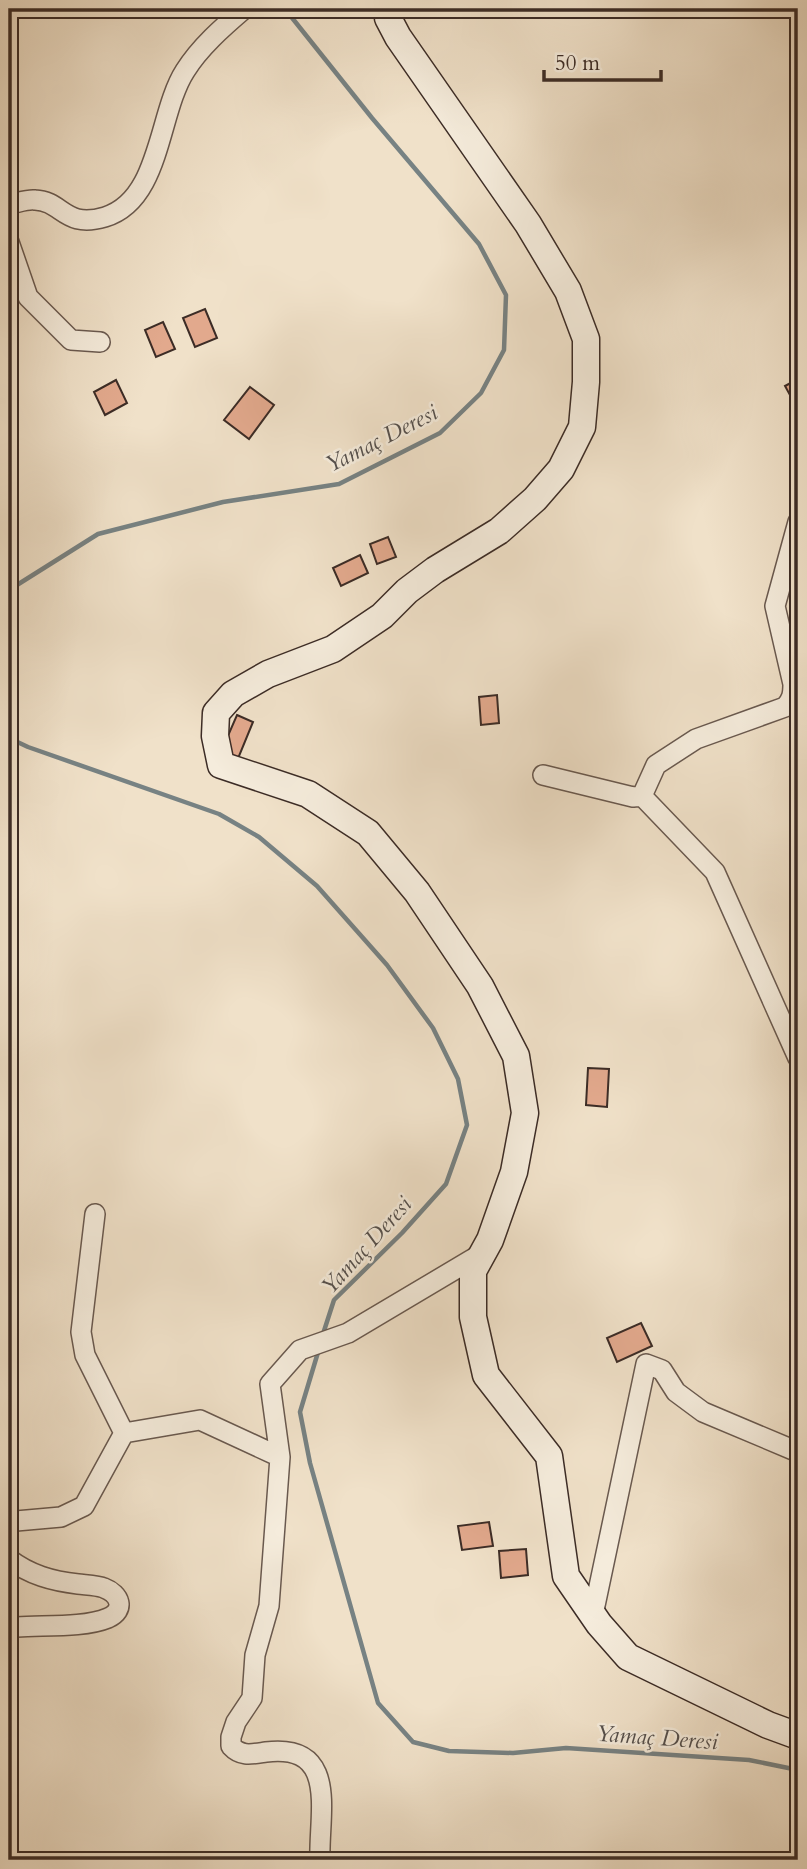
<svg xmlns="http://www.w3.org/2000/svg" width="807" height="1869" viewBox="0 0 807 1869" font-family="Cardo,serif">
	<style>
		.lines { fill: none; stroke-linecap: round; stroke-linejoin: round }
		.stream { stroke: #778283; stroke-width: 4.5 }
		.building { fill: #e2a98d; stroke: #3c2c26; stroke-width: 2 }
		.street-casing { stroke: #69594f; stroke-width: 22 }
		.secondary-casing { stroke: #3c2c26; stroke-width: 29 }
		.street { stroke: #f5ecdc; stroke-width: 19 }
		.secondary { stroke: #f5ecdc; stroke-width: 26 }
		.labels { text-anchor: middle; stroke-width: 5; stroke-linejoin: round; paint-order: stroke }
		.water-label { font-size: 23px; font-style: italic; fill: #55504d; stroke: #f5ecdc }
	</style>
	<rect width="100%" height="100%" fill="#f0e1c9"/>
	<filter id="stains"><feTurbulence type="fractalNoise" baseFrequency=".00286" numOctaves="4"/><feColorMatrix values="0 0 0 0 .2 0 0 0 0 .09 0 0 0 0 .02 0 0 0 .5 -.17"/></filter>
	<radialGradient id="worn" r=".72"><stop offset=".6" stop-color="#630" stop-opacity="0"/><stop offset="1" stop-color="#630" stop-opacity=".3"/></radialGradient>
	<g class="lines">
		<!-- stream -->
		<path class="stream" d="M 9,590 L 98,534 L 223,502 L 339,484 L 440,433 L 481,393 L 504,350 L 506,295 L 479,244 L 372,118 L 285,9
			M 9,738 L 28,747 L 219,814 L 259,837 L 317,886 L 387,965 L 433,1028 L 458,1079 L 467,1125 L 446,1184 L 402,1233 L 334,1300 L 323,1334
			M 319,1349 L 300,1412 L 310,1463 L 378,1703 L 413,1742 L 449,1751 L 513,1753 L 566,1748 L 749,1760 L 798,1770"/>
	</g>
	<!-- building -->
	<path class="building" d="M 205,309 L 217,338 L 195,347 L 183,318 Z
		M 163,322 L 175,349 L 156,357 L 145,330 Z
		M 798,379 L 798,405 L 796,406 L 785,386 Z
		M 116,380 L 127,403 L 105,415 L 94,392 Z
		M 250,387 L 274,405 L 249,439 L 224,420 Z
		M 388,537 L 396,557 L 377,564 L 370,544 Z
		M 360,555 L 368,573 L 341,586 L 333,568 Z
		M 497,695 L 499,723 L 481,725 L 479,697 Z
		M 237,715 L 253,722 L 237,761 L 220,754 Z
		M 588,1068 L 609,1069 L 607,1107 L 586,1105 Z
		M 641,1323 L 652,1346 L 617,1362 L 607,1338 Z
		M 489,1522 L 493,1546 L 462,1550 L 458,1526 Z
		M 526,1549 L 528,1575 L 501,1578 L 499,1551 Z"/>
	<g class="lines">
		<defs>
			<path id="street" d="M 9,204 C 17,203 27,199 35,200 C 63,201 64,229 105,217 C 161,200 158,113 185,71 C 200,47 223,27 244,9
				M 9,242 L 28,297 L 71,340 L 100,342
				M 543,775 L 633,797 L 642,796 L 715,872 L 798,1058
				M 642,796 L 656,765 L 696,739 L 785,707 C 792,700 793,694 793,684 L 775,606 L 798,522
				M 95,1214 L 81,1332 L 85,1355 L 124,1433
				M 124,1433 L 200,1420 L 280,1457
				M 9,1525 L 16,1521 L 61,1517 L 84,1506 L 124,1433
				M 9,1559 C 30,1575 52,1581 78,1584 C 86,1585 97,1585 104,1588 C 120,1594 126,1610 108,1618 C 84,1628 44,1625 17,1627 L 9,1625
				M 593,1615 L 646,1364 L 662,1370 L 676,1392 L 703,1412 L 798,1452
				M 320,1860 C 318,1815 340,1743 266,1752 C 252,1754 241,1757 231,1746 L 231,1737 L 236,1722 L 252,1698 L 255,1655 L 269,1606 L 280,1457 L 270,1384 L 300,1350 L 348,1333 L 481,1254"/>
			<path id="secondary" d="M 389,9 L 388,18 L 398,37 L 528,224 L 568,291 L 586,339 L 586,382 L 582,427 L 561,469 L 535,499 L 499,531 L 435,570 L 407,591 L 382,616 L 333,649 L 268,674 L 233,694 L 216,713 L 215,736 L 221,765 L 308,794 L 368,833 L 417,892 L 480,986 L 516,1056 L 525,1113 L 514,1172 L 490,1240 L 473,1271 L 473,1317 L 486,1375 L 549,1456 L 566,1576 L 599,1624 L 628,1657 L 768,1725 L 798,1736"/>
		</defs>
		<!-- street casing -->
		<use href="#street" class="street-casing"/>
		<!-- secondary casing -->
		<use href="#secondary" class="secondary-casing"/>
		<!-- street -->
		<use href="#street" class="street"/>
		<!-- secondary -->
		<use href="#secondary" class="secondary"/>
	</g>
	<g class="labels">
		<!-- water labels -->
		<g class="water-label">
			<text transform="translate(381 438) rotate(-27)" y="8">Yamaç Deresi</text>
			<text transform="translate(366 1245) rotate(-48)" y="8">Yamaç Deresi</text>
			<text transform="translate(657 1737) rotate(4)" y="8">Yamaç Deresi</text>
		</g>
	</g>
	<!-- margin -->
	<rect width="807" height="1869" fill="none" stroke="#f0e1c9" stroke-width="35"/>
	<rect x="10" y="10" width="786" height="1848" fill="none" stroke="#3c2c26" stroke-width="3.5"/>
	<rect x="18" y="18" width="772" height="1834" fill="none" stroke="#3c2c26" stroke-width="2"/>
	<!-- scale -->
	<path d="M544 70v10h117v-10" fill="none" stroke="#3c2c26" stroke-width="3.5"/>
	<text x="555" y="70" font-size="21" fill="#3c2c26" stroke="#f5ecdc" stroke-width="5" paint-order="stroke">50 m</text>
	<rect width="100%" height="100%" filter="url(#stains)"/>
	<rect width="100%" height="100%" fill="url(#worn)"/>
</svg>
